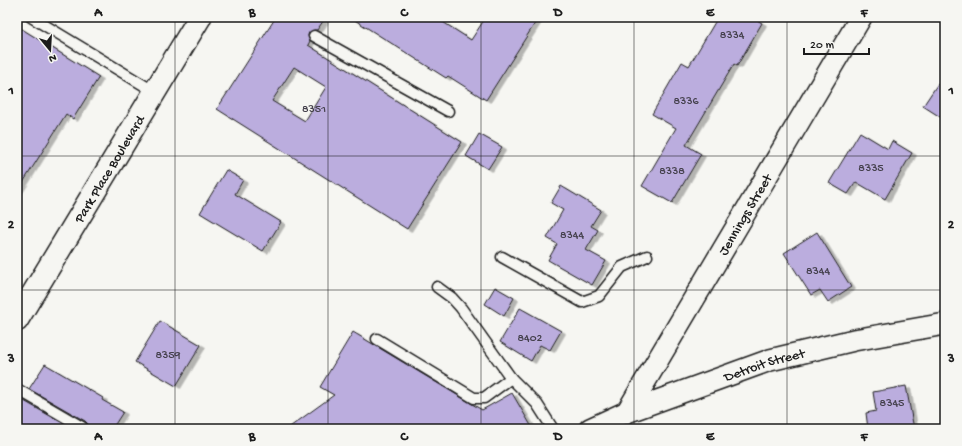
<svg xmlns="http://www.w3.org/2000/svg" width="962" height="446" font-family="'Gochi Hand',sans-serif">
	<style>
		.building { fill: #bbadde; stroke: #1c1c1c; fill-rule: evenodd; filter: url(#shadow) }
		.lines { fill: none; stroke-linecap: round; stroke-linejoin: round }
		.service-casing { stroke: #1c1c1c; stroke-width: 13 }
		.minor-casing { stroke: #1c1c1c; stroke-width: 24 }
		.tertiary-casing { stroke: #1c1c1c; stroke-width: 25 }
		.service { stroke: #f6f6f2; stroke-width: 10 }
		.minor { stroke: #f6f6f2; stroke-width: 21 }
		.tertiary { stroke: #f6f6f2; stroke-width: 22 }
		.grid { fill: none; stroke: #1c1c1c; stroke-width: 1; stroke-opacity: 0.55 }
		.labels { text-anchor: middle; stroke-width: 3; stroke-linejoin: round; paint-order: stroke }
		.number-label { font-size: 12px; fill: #44404c }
		.street-label { font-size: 14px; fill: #1c1c1c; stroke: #f6f6f2 }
		.neatline { fill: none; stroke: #1c1c1c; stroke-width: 1.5 }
		.grid-label { font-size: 13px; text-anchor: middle; font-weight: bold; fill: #1c1c1c }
	</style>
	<defs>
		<filter id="shadow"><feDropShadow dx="4.5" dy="2.5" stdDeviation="0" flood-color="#0004"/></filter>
	</defs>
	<rect width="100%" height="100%" fill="#f6f6f2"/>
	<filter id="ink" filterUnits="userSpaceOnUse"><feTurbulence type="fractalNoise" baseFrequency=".025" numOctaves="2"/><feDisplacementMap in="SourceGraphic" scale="8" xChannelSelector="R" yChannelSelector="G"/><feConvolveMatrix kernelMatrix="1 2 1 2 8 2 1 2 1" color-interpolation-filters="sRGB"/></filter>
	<g filter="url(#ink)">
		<g class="building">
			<path d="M276,17H326L317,30H314L309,33L308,36L310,41L308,45L462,142L407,229L217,109ZM294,67L326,87L305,121L272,101Z"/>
			<path d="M350,17H435L471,40L486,17H539L486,100L448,76L446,78Z"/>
			<path d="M718,17H752L762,23L737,66L734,64L686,145L701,154L672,203L642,186L676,128L652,114L682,62L689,66Z"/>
			<path d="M17,26L99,77L73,119L66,114L17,192Z"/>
			<path d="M945,73V120L923,106Z"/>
			<path d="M860,132L888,149L892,141L912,153L885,199L856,182L848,194L829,183Z"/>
			<path d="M479,134L502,147L488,169L466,156Z"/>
			<path d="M226,170L243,180L235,194L281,222L263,251L200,213Z"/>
			<path d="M561,186L601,210L591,226L598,230L586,250L606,261L592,285L548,260L557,244L547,238L563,210L551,203Z"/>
			<path d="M817,232L851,287L828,302L820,290L811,295L784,253Z"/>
			<path d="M495,287L514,298L504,316L485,304Z"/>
			<path d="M520,308L561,331L550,350L540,345L531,361L500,342Z"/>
			<path d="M160,321L201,345L176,386L135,362Z"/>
			<path d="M353,332L482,410L512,393L533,429H287L334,395L320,387Z"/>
			<path d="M45,364L103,398L102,400L123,412L112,429H88V424L85,421L29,389Z"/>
			<path d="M906,386L914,429H868L866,413L876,411L873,392Z"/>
			<path d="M17,397L73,429H17Z"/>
		</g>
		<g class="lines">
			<defs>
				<g id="service">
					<path d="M31,17L155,92"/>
					<path d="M314,36L448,111"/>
					<path d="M502,257L582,302L599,296L622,267L647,256"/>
					<path d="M437,287L452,298L461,308L511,378L537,404L553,429"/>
					<path d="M377,339L474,398H484L511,378"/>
					<path d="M17,389L82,427"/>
				</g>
				<g id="minor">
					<path id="s1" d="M627,412L861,17"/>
					<path id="s2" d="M590,429L627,412L770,360L854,340L945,324"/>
				</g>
				<g id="tertiary">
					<path id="s3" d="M17,320L200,17"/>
				</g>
			</defs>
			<use href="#service" class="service-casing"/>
			<use href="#minor" class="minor-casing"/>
			<use href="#tertiary" class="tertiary-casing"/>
			<use href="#service" class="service"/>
			<use href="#minor" class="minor"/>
			<use href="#tertiary" class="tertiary"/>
		</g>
	</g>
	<path class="grid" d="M175,17V429M328,17V429M481,17V429M634,17V429M787,17V429M17,156H945M17,290H945"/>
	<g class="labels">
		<g class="number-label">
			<text x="732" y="38">8334</text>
			<text x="686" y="104">8336</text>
			<text x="314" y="112">8351</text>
			<text x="871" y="171">8335</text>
			<text x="672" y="174">8338</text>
			<text x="572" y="238">8344</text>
			<text x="818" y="274">8344</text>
			<text x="530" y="341">8402</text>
			<text x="168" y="358">8359</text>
			<text x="892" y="406">8345</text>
		</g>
		<g class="street-label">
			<text dy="5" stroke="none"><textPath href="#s3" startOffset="177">Park Place Boulevard</textPath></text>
			<text dy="5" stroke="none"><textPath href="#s1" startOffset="230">Jennings Street</textPath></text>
			<text dy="5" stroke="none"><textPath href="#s2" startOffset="186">Detroit Street</textPath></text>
		</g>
	</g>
	<rect width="962" height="446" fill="none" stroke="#f6f6f2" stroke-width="44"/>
	<g transform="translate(50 50) rotate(162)" stroke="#f6f6f2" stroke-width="3" paint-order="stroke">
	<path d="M0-3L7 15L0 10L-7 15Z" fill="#1c1c1c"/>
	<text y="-6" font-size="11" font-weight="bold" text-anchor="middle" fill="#1c1c1c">N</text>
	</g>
	<path d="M804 48v6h65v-6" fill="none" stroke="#1c1c1c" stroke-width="2"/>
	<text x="810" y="48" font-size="12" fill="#1c1c1c" stroke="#f6f6f2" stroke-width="3" paint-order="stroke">20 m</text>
	<rect x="22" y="22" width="918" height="402" class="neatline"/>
	<g class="grid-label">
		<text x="98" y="16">A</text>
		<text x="252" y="16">B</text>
		<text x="404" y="16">C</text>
		<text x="558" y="16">D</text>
		<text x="710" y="16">E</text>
		<text x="864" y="16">F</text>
		<text x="11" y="94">1</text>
		<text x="951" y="94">1</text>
		<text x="11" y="228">2</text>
		<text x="951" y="228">2</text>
		<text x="11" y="362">3</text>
		<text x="951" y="362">3</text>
		<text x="98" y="440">A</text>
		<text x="252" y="440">B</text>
		<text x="404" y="440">C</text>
		<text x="558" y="440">D</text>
		<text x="710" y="440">E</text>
		<text x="864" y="440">F</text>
	</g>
</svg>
